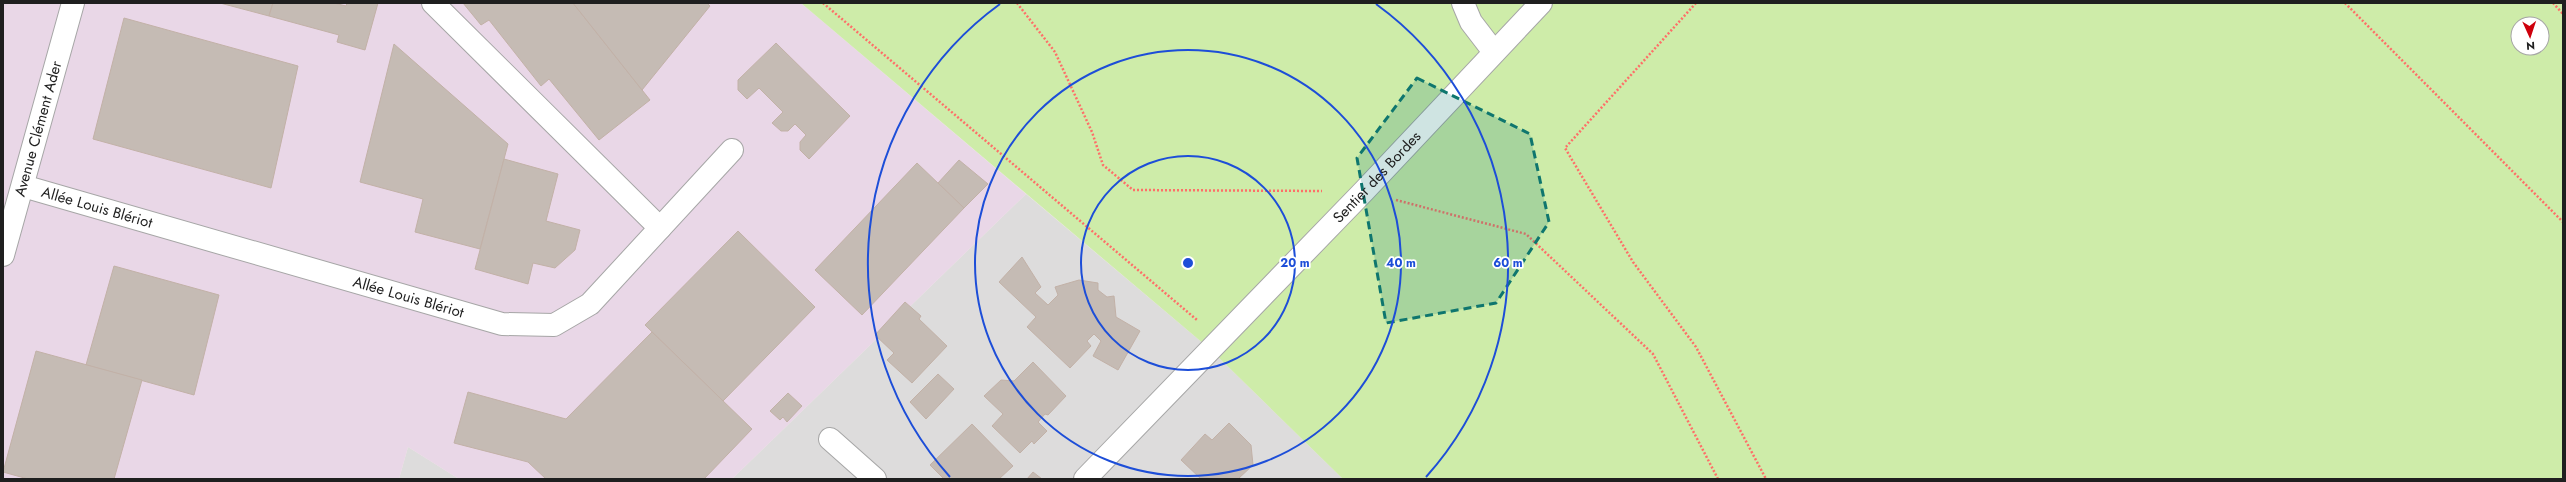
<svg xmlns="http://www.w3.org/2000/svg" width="2566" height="482" font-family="Jost,sans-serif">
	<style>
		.residential { fill: #dddcdc }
		.industrial { fill: #e9d7e7 }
		.grass { fill: #ceeca9; fill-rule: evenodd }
		.building { fill: #c5bbb4; stroke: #c2b1a7 }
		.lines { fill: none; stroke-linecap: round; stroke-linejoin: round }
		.minor-casing { stroke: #a6a6a6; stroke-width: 24 }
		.path { stroke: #fe6f68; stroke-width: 2.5; stroke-dasharray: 2 2; stroke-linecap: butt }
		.minor { stroke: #fff; stroke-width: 22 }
		.marked { fill: #0f766e; fill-opacity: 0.2; stroke: #0f766e; stroke-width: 3; stroke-dasharray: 8 5; stroke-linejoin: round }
		.ring { fill: none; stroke: #1d4ed8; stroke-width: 2 }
		.labels { text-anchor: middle; stroke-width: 3.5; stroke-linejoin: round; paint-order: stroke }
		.street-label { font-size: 15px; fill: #1f1f1f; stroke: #fff }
		.centre { fill: #1d4ed8; stroke: #fff; stroke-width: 2 }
		.ring-label { font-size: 12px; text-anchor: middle; font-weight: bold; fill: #1d4ed8; stroke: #fff; stroke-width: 3.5; stroke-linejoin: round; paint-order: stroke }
	</style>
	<rect width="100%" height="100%" fill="#f0ece5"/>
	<g class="residential">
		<path d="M1026,194L1211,350L1343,479H732Z"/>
		<path d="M408,447L459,479H399Z"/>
	</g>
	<path class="industrial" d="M3,3H801L1026,194L732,479H459L408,447L399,479H3Z"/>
	<path class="grass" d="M801,3H2563V479H1343L1211,350ZM2518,24H2542V48H2518Z"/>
	<g class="building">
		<path d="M220,3H273L269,16Z"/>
		<path d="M273,3H334L346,6L347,3H378L365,50L337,42L339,35L269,16Z"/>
		<path d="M463,3H573L650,100L599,140L549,79L541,86L489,20L481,25Z"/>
		<path d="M573,3H707L710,6L642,90Z"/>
		<path d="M124,18L298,66L271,188L93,139Z"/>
		<path d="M776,43L850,116L809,159L800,150V142L806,135L795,124L788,131H781L772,123L783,112L759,88L747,99L738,90V80Z"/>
		<path d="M394,44L508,144L480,249L415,232L423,199L360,182Z"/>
		<path d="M504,159L558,174L546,221L580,230L575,250L555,268L533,263L528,284L475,269Z"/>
		<path d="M959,160L988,184L964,208L938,183Z"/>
		<path d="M917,163L964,208L862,315L815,270Z"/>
		<path d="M738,231L815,307L723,401L645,325Z"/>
		<path d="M1022,257L1041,287L1035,293L1048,305L1058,295L1055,287L1079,280L1098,283V290L1107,297L1114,296L1116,317L1140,331L1118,370L1093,356L1101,341L1094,334L1087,341L1091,346L1070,368L1027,327L1036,317L999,282Z"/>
		<path d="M114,266L219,295L194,395L86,365Z"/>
		<path d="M905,302L921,316L919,319L947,346L912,383L887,360L894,353L875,335Z"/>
		<path d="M652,332L752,429L704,479H546L528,462L454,443L468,392L566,419Z"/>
		<path d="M36,351L142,380L114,479H28L3,472Z"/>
		<path d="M1033,362L1066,396L1048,415L1045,414L1038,422L1047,431L1034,444L1032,441L1020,453L992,426L1003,414L984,396L1001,380L1014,381Z"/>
		<path d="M938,374L954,389L926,419L910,402Z"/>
		<path d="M788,393L802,406L787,422L783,417L780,420L770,411Z"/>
		<path d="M1229,423L1251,445L1253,465L1238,479H1201L1181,460L1205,434L1212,440Z"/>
		<path d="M972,424L1013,466L999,479H944L930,465Z"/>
		<path d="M1033,472L1042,479H1027Z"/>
	</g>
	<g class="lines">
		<defs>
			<g id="minor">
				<path d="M433,3L660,228"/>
				<path d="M1463,3L1471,22L1494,52"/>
				<path id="s1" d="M23,186L502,324L554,325L590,304L732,150"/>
				<path id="s2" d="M3,255L73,3"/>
				<path d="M830,439L875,479"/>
				<path id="s3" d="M1085,479L1364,191L1541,3"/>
			</g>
		</defs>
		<use href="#minor" class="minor-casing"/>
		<g class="path">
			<path d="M823,3L1197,320"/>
			<path d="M1017,3L1055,52L1092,132L1103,165L1133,190L1322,191"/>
			<path d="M1696,3L1565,148L1633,262L1696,347L1766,479"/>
			<path d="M2345,3L2563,222"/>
			<path d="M2553,3L2563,14"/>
			<path d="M1396,200L1526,234L1653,354L1718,479"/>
		</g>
		<use href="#minor" class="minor"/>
	</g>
	<path class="marked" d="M1417,78L1530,134L1549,222L1496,303L1386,323L1357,158Z"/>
	<g class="ring">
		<circle cx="1188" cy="263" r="107"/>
		<circle cx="1188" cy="263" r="213"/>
		<path d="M950 477A320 320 0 0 1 1000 4M1376 4A320 320 0 0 1 1426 477"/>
	</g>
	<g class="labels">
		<g class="street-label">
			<text dy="5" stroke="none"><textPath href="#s2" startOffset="131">Avenue Clément Ader</textPath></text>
			<text dy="5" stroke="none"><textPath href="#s3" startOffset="420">Sentier des Bordes</textPath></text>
			<text dy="5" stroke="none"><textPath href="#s1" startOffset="77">Allée Louis Blériot</textPath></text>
			<text dy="5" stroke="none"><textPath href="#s1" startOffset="401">Allée Louis Blériot</textPath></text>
		</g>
	</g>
	<circle cx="1188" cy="263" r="6" class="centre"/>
	<g class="ring-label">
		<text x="1295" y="267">20 m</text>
		<text x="1401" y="267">40 m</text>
		<text x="1508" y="267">60 m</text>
	</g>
	<rect width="2566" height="482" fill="none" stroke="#1f1f1f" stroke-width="8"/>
	<g transform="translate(2530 36) rotate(177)"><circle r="19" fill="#ffffff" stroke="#a5a5a5"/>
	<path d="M0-3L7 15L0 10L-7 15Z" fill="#ce000c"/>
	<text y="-6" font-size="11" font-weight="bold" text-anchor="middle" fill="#1f1f1f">N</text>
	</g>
</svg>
